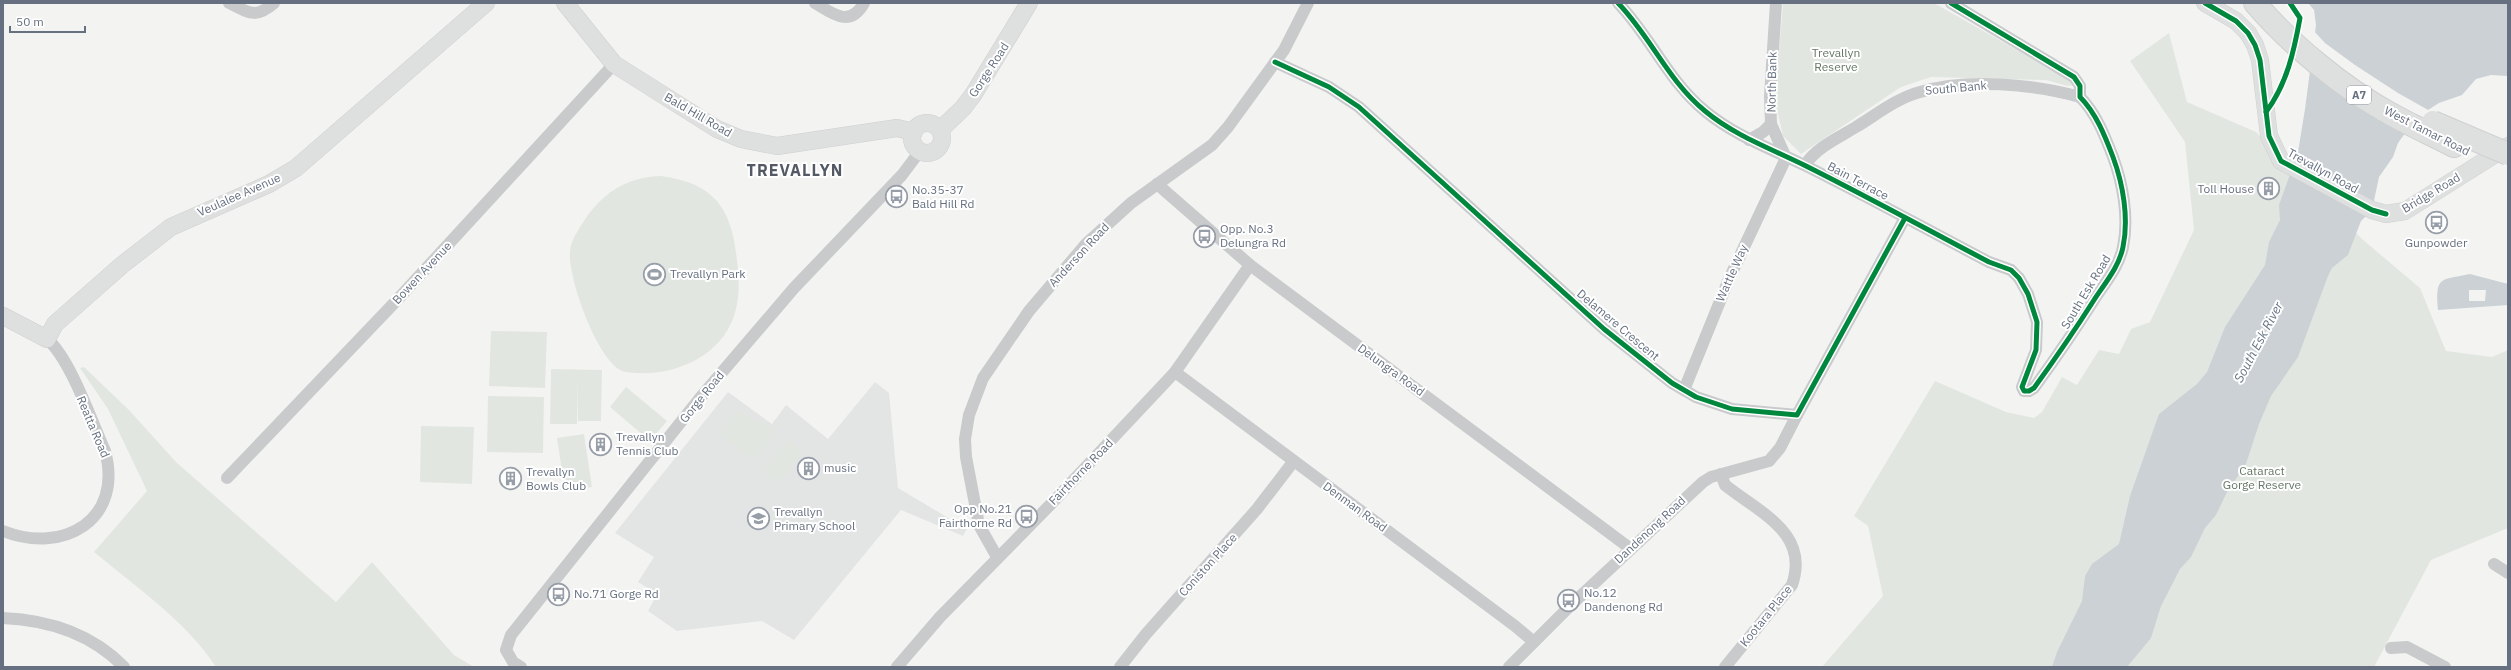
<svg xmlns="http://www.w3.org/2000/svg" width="2511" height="670" font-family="'IBM Plex Sans',sans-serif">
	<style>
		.built { fill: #e3e5e5 }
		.green { fill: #e2e6e1 }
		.water { fill: #ccd1d5; fill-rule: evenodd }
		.pier { fill: #f3f4f2 }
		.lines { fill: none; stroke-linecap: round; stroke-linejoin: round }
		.secondary-casing { stroke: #cfd0d0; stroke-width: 18 }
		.highway-casing { stroke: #cfd0d0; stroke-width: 24 }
		.street { stroke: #c9cacc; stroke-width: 12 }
		.secondary { stroke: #dedfdf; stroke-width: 17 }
		.highway { stroke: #dedfdf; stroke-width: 22 }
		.highway-bridge-casing { stroke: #cfd0d0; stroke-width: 24; stroke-linecap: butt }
		.highway-bridge { stroke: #dedfdf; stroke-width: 22 }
		.cycleway-casing { stroke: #fff; stroke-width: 8 }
		.cycleway { stroke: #00873e; stroke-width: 5 }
		.labels { text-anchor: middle; stroke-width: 4; stroke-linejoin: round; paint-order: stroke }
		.shield { fill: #fff; stroke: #949ba6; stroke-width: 1 }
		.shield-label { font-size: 11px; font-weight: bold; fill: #667080 }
		.park-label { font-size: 12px; fill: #657764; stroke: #fff }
		.street-label { font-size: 12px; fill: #667080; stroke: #fff }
		.poi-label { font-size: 12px; fill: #667080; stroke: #fff; text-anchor: start }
		.water-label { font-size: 13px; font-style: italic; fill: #677684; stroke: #fff }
		.district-label { font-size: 16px; font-weight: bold; letter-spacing: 1px; fill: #535a65; stroke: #fff }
	</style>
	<rect width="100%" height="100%" fill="#f3f4f2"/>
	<path class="built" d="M875,382L889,393L898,488L967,529L963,536L901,510L794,640L762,621L677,631L648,611L657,594L638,582L654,557L615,533L728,392L772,424L786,405L828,439Z"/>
	<g class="green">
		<path d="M1783,3H1934L2068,79L2075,85L2068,86L2046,80L1931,77L1901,87L1801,154L1783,136L1775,101Z"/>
		<path d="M2169,33L2187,102L2256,132L2362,239L2420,288L2446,351L2492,357L2508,350V528L2431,560L2374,667H1822L1883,596L1868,526L1854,516L1935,381L2006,412L2034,418L2042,412L2062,377L2077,385L2099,350L2119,354L2131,329L2150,322L2194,230L2185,142L2130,61Z"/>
		<path d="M661,176C715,183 732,209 737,261C739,277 740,293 736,309C725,357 671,379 626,372C599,368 567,276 570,251C571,241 577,232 582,224C601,194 625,177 661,176Z"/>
		<path d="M491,331L547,332L545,388L489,386Z"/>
		<path d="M84,367L129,410L176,462L336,602L372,562L454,655L474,667H216C186,621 136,587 94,552L147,491L108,409L80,368Z"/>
		<path d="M551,369L602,370L601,421H578V380L577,424H550Z"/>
		<path d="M626,387L667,421L650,441L610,407Z"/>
		<path d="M488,396L544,397L543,453L487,452Z"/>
		<path d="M739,409L756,422L736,447L719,434Z"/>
		<path d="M759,419L775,431L752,461L736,448Z"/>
		<path d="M421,426L474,427L472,484L420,482Z"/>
		<path d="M584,434L592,487L565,491L557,438Z"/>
		<path d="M789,439L804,452L776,484L762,472Z"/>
	</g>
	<g class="water">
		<path d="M2308,3H2508V76L2491,75L2476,79L2462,95L2439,103L2417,117L2398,143L2393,157L2379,177L2372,210L2361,221L2348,255L2332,268L2328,276L2298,357L2271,396L2259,424L2246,464L2227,492L2216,515L2205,528L2191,557L2180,569L2161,606L2151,638L2127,667H2052L2057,652L2082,601L2085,576L2092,564L2119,544L2130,496L2159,414L2197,384L2207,372L2225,327L2265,265L2269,242L2280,220L2279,205L2298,152L2305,109L2316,25L2314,10Z"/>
		<path d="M2470,274L2508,284V305L2438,310C2435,276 2440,280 2470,274ZM2469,290H2486L2485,301H2469Z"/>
	</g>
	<path class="pier" d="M2313,30L2325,43L2355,65L2398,93L2430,111L2419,119L2308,65Z"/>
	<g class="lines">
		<defs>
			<g id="secondary">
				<path d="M565,3L614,64L717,129L741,139L777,146L897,128L914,132"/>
				<path d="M2205,3L2236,21L2248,33L2255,45L2260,60L2269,136L2281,161L2372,210L2386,214L2405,211L2508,146"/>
				<circle cx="927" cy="138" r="15"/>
				<path d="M940,130L963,108L973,95L1029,3"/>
				<path d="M3,316L47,339L55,324L122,265L171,227L269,184L296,168L486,3"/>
			</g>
			<path id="highway" d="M2255,3C2289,43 2343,88 2389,113C2410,125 2433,135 2454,146"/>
		</defs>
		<use href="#secondary" class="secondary-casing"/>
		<use href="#highway" class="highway-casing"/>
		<g class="street">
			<path d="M229,3C249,13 256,19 274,3"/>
			<path d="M815,3C833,14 850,28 864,3"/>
			<path d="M1618,3C1651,37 1668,81 1705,111C1735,136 1772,149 1806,166C1868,197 1928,230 1989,262L2011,270L2019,278L2028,294L2037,322L2036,350L2022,387L2024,391H2029L2034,388C2055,359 2075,330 2094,300C2105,283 2119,267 2123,247C2129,218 2123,184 2113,157C2105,136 2096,113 2080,97V86L2074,77L1951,3"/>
			<path d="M1275,62L1329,87L1359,107L1604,329L1672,383L1696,397L1732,409L1797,415L1905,218"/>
			<path d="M1749,140L1763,132L1771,124"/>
			<path d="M1805,165C1817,147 1838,138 1856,127C1876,115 1897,98 1920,92C1966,78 2034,84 2080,97"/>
			<path d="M1157,184L1250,265L1631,549"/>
			<path d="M1175,372L1515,626L1534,642"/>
			<path d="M1684,390L1729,279L1786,158L1771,124L1770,96L1776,3"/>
			<path d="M1721,474L1725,485C1760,513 1810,533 1792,585L1725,667"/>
			<path d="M227,478L398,299L614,64"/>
			<path d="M3,531C63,555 124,520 105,451C92,422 70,358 47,339"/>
			<path d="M997,557L979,525L966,457L965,439L969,415L983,378L1029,311L1086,244L1131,203L1212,145L1228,127L1284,50L1308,3"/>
			<path d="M2494,564L2508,573"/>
			<path d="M3,618C48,620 92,634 124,667"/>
			<path d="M2391,648L2407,647L2445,667"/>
			<path d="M521,667L513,662L506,650L511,635L700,398L794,288L902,175L920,151"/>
			<path d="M897,667L940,617L1051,504L1175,372L1250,265"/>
			<path d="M1120,667L1146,634L1257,509L1293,462"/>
			<path d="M1509,667L1572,604L1703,482L1711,477L1769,461L1780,448L1797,415"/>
		</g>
		<use href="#secondary" class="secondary"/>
		<use href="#highway" class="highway"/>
		<defs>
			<path id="highway-bridge" d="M2433,122L2508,154"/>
		</defs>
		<use href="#highway-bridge" class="highway-bridge-casing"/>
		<use href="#highway-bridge" class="highway-bridge"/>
		<defs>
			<g id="cycleway">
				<path d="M1618,3C1651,37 1668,81 1705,111C1735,136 1772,149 1806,166C1868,197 1928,230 1989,262L2011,270L2019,278L2028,294L2037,322L2036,350L2022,387L2024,391H2029L2034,388C2055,359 2075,330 2094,300C2105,283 2119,267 2123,247C2129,218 2123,184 2113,157C2105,136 2096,113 2080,97V86L2074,77L1951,3"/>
				<path d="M2205,3L2236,21L2248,33L2255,45L2260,60L2269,136L2281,161L2372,210L2386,214"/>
				<path d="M1275,62L1329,87L1359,107L1604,329L1672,383L1696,397L1732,409L1797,415L1905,218"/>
				<path d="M2266,112C2287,84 2294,51 2300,18L2290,3"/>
			</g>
		</defs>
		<use href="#cycleway" class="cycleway-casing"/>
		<use href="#cycleway" class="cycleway"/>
	</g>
	<defs>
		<symbol id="building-ring" viewBox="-11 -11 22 22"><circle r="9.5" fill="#fff" stroke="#979ea8" stroke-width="1.5"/><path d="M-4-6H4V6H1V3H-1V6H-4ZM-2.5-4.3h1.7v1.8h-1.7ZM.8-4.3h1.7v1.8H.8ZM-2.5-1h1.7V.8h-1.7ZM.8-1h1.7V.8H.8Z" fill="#979ea8"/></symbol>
		<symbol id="bus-ring" viewBox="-11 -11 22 22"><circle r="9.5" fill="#fff" stroke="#979ea8" stroke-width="1.5"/><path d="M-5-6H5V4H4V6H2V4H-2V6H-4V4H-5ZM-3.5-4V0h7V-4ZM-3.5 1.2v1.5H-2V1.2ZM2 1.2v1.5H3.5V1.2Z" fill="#979ea8"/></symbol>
		<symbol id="stadium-ring" viewBox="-11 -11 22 22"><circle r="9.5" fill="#fff" stroke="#979ea8" stroke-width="1.5"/><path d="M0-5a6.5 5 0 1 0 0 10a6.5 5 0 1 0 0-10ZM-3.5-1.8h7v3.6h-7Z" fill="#979ea8"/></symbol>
		<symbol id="school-ring" viewBox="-11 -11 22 22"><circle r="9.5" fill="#fff" stroke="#979ea8" stroke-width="1.5"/><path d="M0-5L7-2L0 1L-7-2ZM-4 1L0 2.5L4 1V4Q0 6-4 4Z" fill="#979ea8"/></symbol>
	</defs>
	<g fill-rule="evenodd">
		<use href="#building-ring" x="2256" y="176" width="25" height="25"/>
		<use href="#bus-ring" x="884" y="184" width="25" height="25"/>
		<use href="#bus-ring" x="2424" y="210" width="25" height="25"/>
		<use href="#bus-ring" x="1192" y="224" width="25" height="25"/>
		<use href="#stadium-ring" x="642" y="262" width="25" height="25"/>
		<use href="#building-ring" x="588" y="432" width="25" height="25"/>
		<use href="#building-ring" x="796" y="456" width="25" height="25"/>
		<use href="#building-ring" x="498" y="466" width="25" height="25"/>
		<use href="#bus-ring" x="1014" y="504" width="25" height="25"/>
		<use href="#school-ring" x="746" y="506" width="25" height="25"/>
		<use href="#bus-ring" x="546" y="582" width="25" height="25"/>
		<use href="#bus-ring" x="1556" y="588" width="25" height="25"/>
	</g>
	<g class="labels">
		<rect class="shield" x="2347" y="86" width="24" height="18" rx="3"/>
		<g class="shield-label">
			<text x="2359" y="99">A7</text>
		</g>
		<g class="park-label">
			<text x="1836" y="57">Trevallyn<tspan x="1836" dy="14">Reserve</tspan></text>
			<text x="2262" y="475">Cataract<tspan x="2262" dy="14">Gorge Reserve</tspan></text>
		</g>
		<g class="street-label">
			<text transform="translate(989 70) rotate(-57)" y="4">Gorge Road</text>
			<text transform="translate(1772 82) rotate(-89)" y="4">North Bank</text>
			<text transform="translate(1956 88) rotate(-5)" y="4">South Bank</text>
			<text transform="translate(698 115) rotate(30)" y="4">Bald Hill Road</text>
			<text transform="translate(2427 131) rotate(27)" y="4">West Tamar Road</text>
			<text transform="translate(2323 171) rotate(29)" y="4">Trevallyn Road</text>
			<text transform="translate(1858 181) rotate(28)" y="4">Bain Terrace</text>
			<text transform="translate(2431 193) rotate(-31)" y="4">Bridge Road</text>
			<text transform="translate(239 195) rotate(-24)" y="4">Veulalee Avenue</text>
			<text transform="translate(1079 255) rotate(-47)" y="4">Anderson Road</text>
			<text transform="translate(422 273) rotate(-47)" y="4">Bowen Avenue</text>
			<text transform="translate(1732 273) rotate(-66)" y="4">Wattle Way</text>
			<text transform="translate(2086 292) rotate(-59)" y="4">South Esk Road</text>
			<text transform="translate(1618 325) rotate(40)" y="4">Delamere Crescent</text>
			<text transform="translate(1391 370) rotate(36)" y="4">Delungra Road</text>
			<text transform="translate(702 397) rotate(-51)" y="4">Gorge Road</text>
			<text transform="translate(93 427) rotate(67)" y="4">Reatta Road</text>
			<text transform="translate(1081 472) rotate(-46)" y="4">Fairthorne Road</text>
			<text transform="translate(1355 507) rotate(36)" y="4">Denman Road</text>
			<text transform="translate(1650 530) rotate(-43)" y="4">Dandenong Road</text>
			<text transform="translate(1208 565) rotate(-48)" y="4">Coniston Place</text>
			<text transform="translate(1766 616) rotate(-51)" y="4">Kootara Place</text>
		</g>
		<g class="poi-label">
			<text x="2254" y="193" text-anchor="end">Toll House</text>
			<text x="912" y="194">No.35-37<tspan x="912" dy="14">Bald Hill Rd</tspan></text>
			<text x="1220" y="233">Opp. No.3<tspan x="1220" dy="14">Delungra Rd</tspan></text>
			<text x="2436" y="247" text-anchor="middle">Gunpowder</text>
			<text x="670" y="278">Trevallyn Park</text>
			<text x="616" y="441">Trevallyn<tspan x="616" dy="14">Tennis Club</tspan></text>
			<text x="824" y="472">music</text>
			<text x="526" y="476">Trevallyn<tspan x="526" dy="14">Bowls Club</tspan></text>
			<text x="1012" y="513" text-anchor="end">Opp No.21<tspan x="1012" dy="14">Fairthorne Rd</tspan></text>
			<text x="774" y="516">Trevallyn<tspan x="774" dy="14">Primary School</tspan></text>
			<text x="1584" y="597">No.12<tspan x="1584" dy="14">Dandenong Rd</tspan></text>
			<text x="574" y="598">No.71 Gorge Rd</text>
		</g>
		<g class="water-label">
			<text transform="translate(2258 342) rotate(-62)" y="5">South Esk River</text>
		</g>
		<g class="district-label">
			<text x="795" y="176">TREVALLYN</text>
		</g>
	</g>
	<rect width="2511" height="670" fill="none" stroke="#667080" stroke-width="8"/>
	<path d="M10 26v6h75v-6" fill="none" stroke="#667080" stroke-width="2"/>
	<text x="16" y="26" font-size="12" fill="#667080" stroke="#ffffff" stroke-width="3" paint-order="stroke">50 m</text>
</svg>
